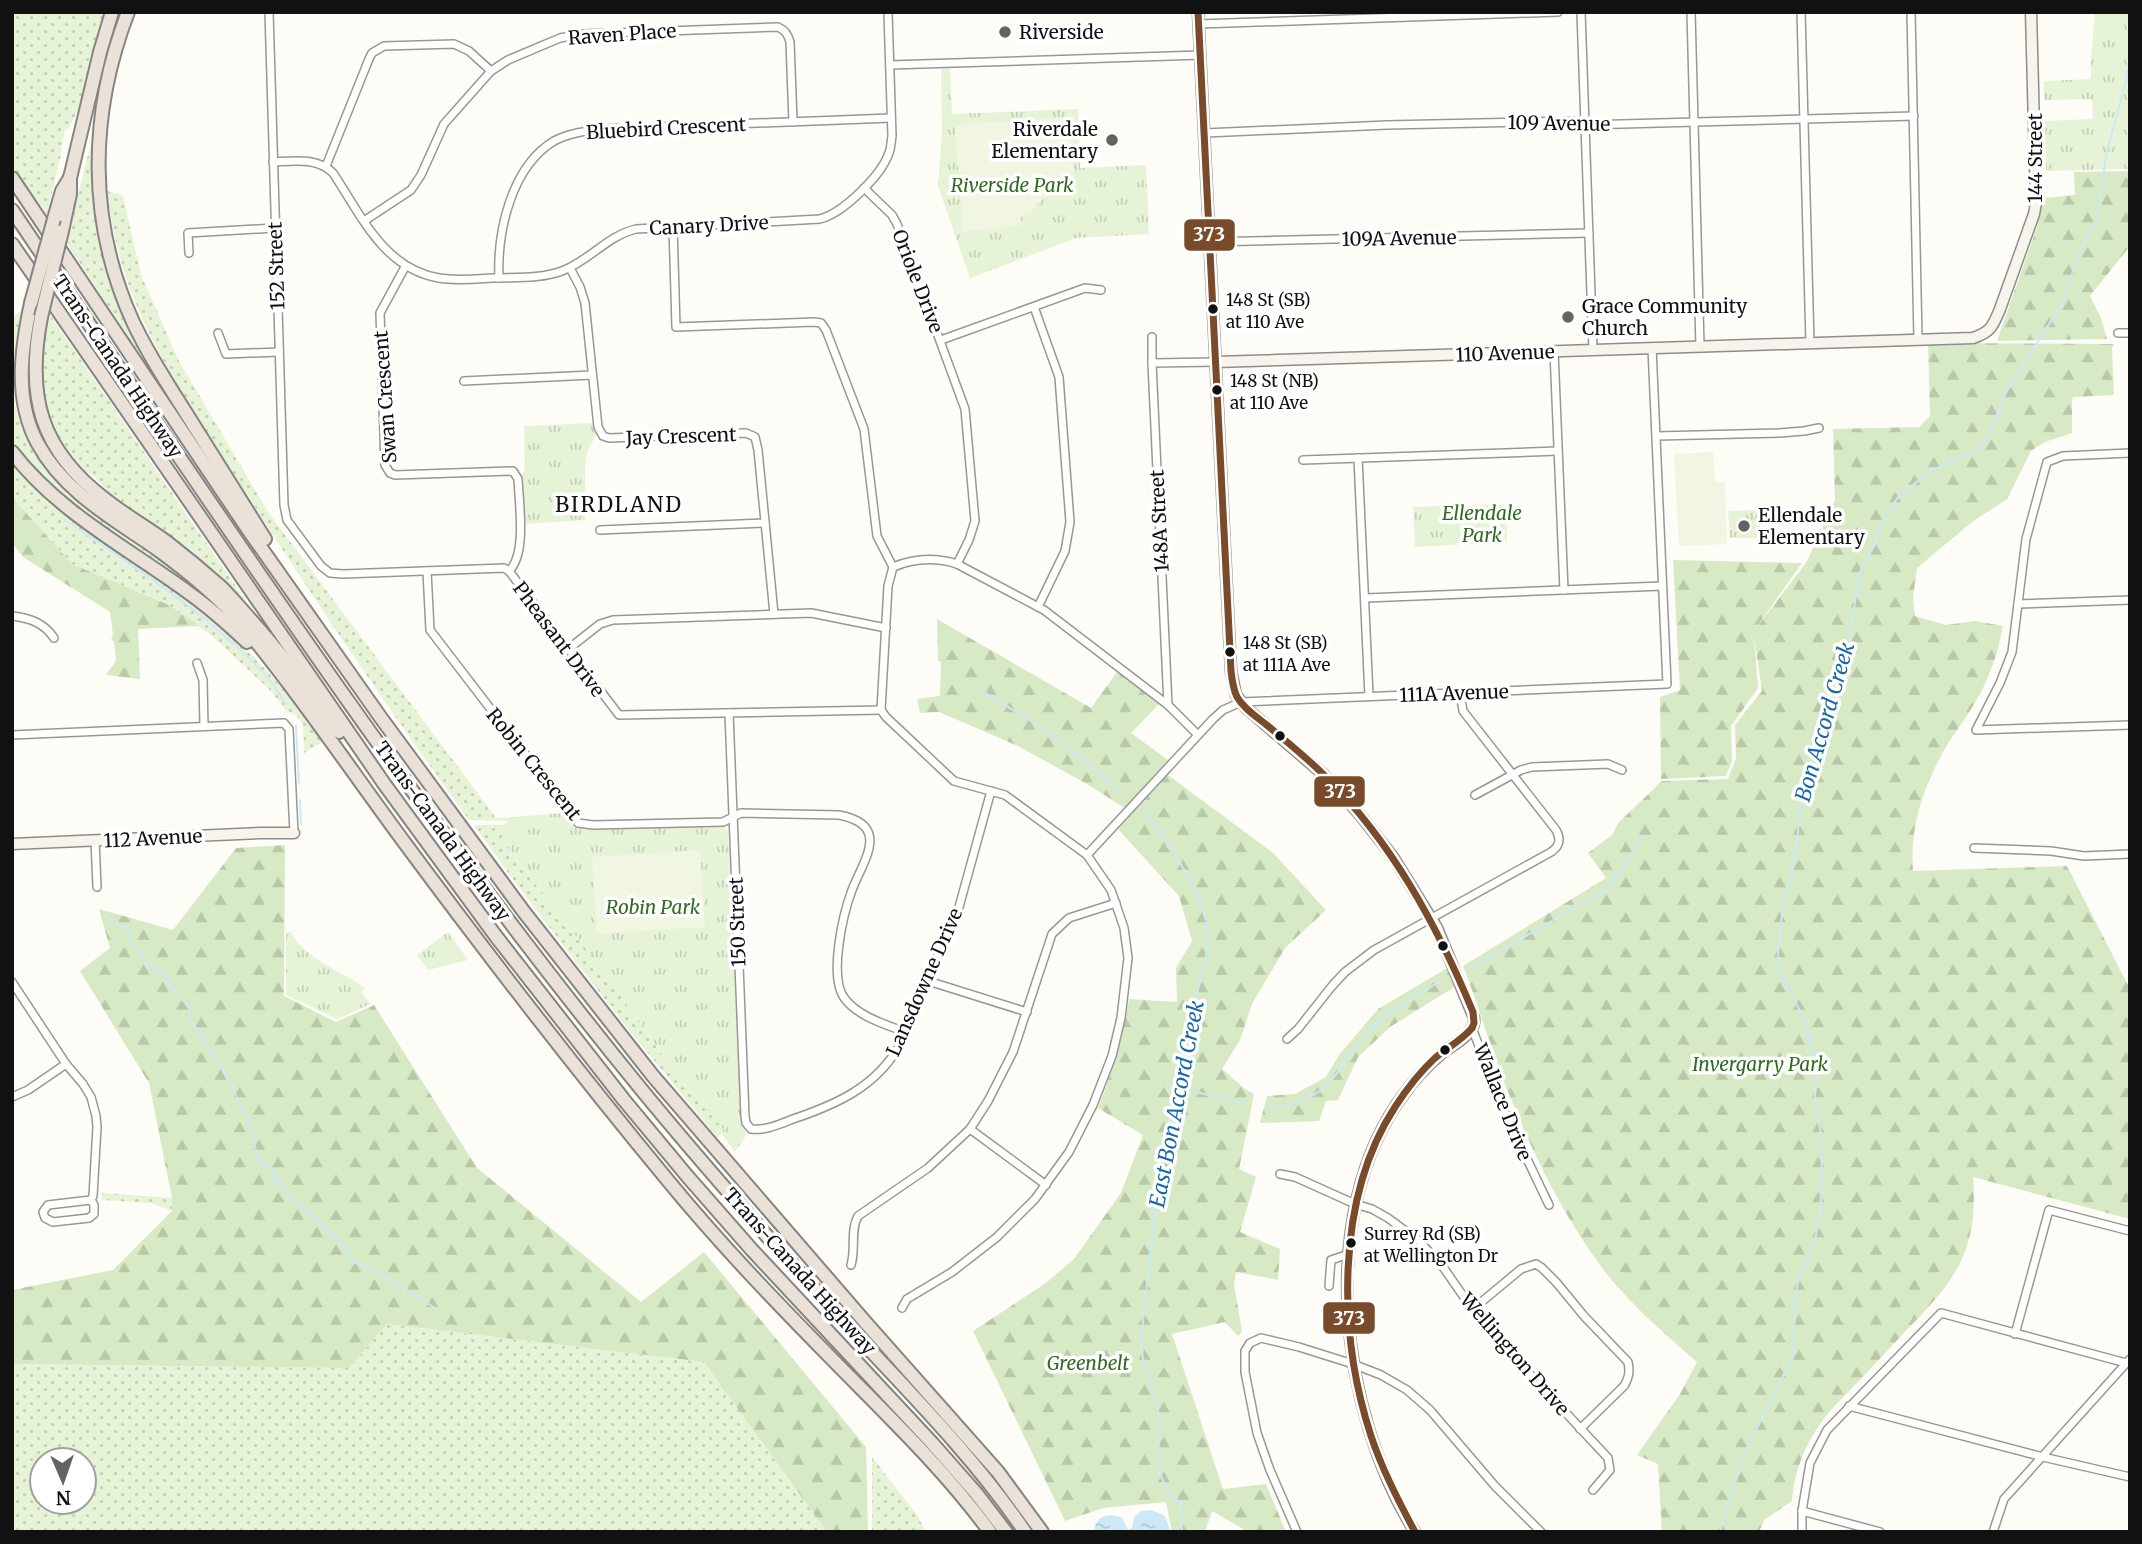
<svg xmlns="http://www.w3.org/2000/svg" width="2142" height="1544" font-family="Merriweather,serif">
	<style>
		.grass { fill: url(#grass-dots); fill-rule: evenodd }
		.forest { fill: url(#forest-firs) }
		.park { fill: url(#park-tufts) }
		.pitch { fill: #f0f6e1 }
		.water { fill: url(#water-ripples) }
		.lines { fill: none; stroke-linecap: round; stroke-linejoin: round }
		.stream { stroke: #cde8f7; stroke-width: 2 }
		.street-casing { stroke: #979795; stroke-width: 10 }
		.secondary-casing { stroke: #8e8d8b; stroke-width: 13 }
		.highway-casing { stroke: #858482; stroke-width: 16 }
		.street { stroke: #fffffe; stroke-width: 7 }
		.secondary { stroke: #f6f4eb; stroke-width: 10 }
		.highway { stroke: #eae1d8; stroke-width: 12 }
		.highway-bridge-casing { stroke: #858482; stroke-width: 16; stroke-linecap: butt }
		.highway-bridge { stroke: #eae1d8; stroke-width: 12 }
		.bus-1-casing { stroke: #fff; stroke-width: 12 }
		.bus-1 { stroke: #7a4b2a; stroke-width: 7 }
		.poi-dot { fill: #646362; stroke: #fff; stroke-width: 2.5 }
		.bus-dot { fill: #111; stroke: #fff; stroke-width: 2.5 }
		.labels { text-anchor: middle; stroke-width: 7; stroke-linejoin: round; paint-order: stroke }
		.bus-label { font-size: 17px; fill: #111; stroke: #fff; text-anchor: start }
		.poi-label { font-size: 19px; fill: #111; stroke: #fff; text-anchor: start }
		.street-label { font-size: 19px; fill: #111; stroke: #fff }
		.park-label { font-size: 19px; font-style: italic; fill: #2f6b1f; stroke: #fff }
		.neighbourhood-label { font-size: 21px; letter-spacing: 2px; fill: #111; stroke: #fff }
		.water-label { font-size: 21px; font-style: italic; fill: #1768a6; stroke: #fff }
		.line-badge { stroke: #fff; stroke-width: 2.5 }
		.badge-label { font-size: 19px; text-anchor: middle; font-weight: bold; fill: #fff }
	</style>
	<defs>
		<pattern id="grass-dots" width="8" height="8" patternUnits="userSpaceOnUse" patternTransform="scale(1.75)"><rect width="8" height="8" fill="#e7f3d7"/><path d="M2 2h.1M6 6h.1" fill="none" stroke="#c5cfb8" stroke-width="1.8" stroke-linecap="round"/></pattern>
		<pattern id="forest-firs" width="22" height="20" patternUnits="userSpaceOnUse" patternTransform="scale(1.75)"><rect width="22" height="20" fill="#d8eac5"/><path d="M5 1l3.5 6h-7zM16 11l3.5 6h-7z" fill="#b8c8a8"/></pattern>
		<pattern id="park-tufts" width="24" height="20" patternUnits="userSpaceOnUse" patternTransform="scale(1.75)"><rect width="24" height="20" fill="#e7f3d7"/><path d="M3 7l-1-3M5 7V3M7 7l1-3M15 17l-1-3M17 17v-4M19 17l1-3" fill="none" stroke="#c5cfb8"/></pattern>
		<pattern id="water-ripples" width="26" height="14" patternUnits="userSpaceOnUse" patternTransform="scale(1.75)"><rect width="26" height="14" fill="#cde8f7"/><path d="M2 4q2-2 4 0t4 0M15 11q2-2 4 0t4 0" fill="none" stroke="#afc6d3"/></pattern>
	</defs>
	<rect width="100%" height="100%" fill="#fdfcf7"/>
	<g class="grass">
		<path d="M12,12H106L80,107L68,129H65L60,159L47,214L12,167Z"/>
		<path d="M92,139L94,140C90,153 92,170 93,183C97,256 124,321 159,384L66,242Z"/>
		<path d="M108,191L123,196L141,275L179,361L268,512L496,818L513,817L511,821L469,820C392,714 318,606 248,496C187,400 117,308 108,191Z"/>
		<path d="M23,310C20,326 15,342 14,358C4,457 71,500 144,548C167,564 190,582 211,601L209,603L85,515L34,469L12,441V317Z"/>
		<path d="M48,312L255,614L254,615L125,507L92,475L80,469L61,445L45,410L39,369Z"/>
		<path d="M12,463C65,525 138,559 201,609C249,646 288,693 324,741L304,753L303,725L297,716L286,711L271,691L212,636L169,605L72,564L12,497Z"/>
		<path d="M474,825H504L502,841L607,976L674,1072L726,1131L717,1137L620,1019L517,885Z"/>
		<path d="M102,1193L172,1198V1211L151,1203L102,1200Z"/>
		<path d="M387,1324L704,1362L827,1532H12V1364L349,1368ZM42,1460H84V1502H42Z"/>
		<path d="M872,1457L917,1515L926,1532H872Z"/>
	</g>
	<g class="forest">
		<path d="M2130,171V246L2090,296L2101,318L2107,339L1997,341L2037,227L2043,198L2075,195L2074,172Z"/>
		<path d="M1928,343L2114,344L2112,349L2114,395L2073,397L2072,400V433L2045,442L2031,451L2007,499L1972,522L1917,568L1913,597L1915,616L1946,625L1975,621L2003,626C1999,647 1993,668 1983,688C1973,709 1958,727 1946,747C1924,784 1909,828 1913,871L2067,866L2130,989V1219L1973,1177C1979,1256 1952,1283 1901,1336C1878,1361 1854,1386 1831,1410C1808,1437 1795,1466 1792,1501L1764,1520L1759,1532H1662L1658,1464L1637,1455L1680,1394L1697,1362C1665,1334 1633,1307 1606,1273C1560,1213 1527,1142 1500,1071C1487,1037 1477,1001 1463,966L1606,878L1588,853L1613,834L1618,823L1662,781L1728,779L1736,758L1735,725L1762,691L1754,636L1758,688L1731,726L1732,761L1726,776L1661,779L1660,697L1680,690L1673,560L1802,563L1753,632L1806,563L1835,500L1833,429L1919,427L1930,416Z"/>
		<path d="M12,497L72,564L169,605L200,626L138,629L140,679L106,675L116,661L114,641L111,640L113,635L110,612L23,557L12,543Z"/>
		<path d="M937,619L1091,708L1118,671L1159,704L1131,733L1168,760L1125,808L1087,784L1018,746L939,712L920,713L917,699L940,696L941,661H938Z"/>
		<path d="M1168,775L1273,853L1326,910L1285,948L1252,1004L1240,1040L1222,1069L1245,1089L1254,1094L1239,1169L1256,1177L1240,1232L1280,1249L1278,1280L1236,1272L1234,1284L1242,1331L1238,1336L1225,1322L1172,1334L1223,1489L1266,1484L1286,1532H1245L1243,1529L1212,1511L1205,1532H1172L1166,1502L1103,1508L1065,1521L973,1331L1046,1283L1074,1259L1121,1193L1143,1135L1098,1108C1112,1072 1123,1038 1129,999L1177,1002L1176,968L1192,941L1179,896L1118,829Z"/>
		<path d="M285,845L284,996L336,1022L374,1005L477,1168L641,1302L704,1252L866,1447L868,1532H827L704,1362L387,1324L349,1368L12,1364V1290L113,1270L172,1211V1198L149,1083L80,971L110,948L99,909L173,930L236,848Z"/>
		<path d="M1449,967L1456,986L1390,1027L1358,1057L1338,1100L1326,1101L1319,1121L1260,1123L1267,1096L1295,1094L1326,1077L1339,1055L1378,1009Z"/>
	</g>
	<g class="park">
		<path d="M2095,12H2130V169L2046,171L2045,121L2093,119L2092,99L2044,100V81L2091,79V59Z"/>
		<path d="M950,68L952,114L1078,109L1080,168L1146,165L1149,234L1076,238L970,278L938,186L942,132L941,69Z"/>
		<path d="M594,423L596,435L587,452L585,469V520L524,524L521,475L525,470L524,426Z"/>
		<path d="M1506,504L1507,542L1415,547L1413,507Z"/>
		<path d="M1759,510L1761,538H1730L1728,511Z"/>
		<path d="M564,813L574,826L583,829L719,826L725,828L728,832L741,1121L743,1129L747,1134L735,1152L722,1134L725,1131L674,1072L607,976L502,841L504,825L513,817Z"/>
		<path d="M286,932H291C306,960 340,970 365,988L361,992L371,1004L337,1019L286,995Z"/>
		<path d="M448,932L468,960L428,970L417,955Z"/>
	</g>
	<g class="pitch">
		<path d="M1071,117L1074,183C1056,189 1038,197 1031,215L1021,216V225L963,232L955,128L958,125Z"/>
		<path d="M1713,452L1715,482H1725L1727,544L1679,546L1674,454Z"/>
		<path d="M700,850L705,927L597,934L592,857Z"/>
	</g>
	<path class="water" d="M1152,1510L1165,1516L1171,1532H1094C1095,1516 1109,1512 1122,1518L1128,1530L1132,1528L1134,1517L1141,1511Z"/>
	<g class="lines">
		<g class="stream">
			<path d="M65,520C125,561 187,600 239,649C257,665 274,682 285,703"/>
			<path d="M982,691L1047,731L1120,791"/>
			<path d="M296,726L299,783"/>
			<path d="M300,800L301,824"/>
			<path d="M1143,810L1171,847L1194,887L1207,923L1206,958L1183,1050L1159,1173L1141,1340L1143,1359L1158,1407L1159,1472L1168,1492L1180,1503L1182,1532"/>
			<path d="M109,918L128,930L129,941L143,955L147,966C156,969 165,974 170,982C172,985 172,989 174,992C184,1005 191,999 190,1019L232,1084L241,1110L247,1114L259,1163L271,1165L274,1180L282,1184L287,1195L310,1213L348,1251L353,1262L374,1270L435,1308"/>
			<path d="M1470,968L1603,892L1622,870L1642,837"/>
			<path d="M1177,1088L1246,1103"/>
			<path d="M1271,1107C1339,1102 1336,1059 1379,1021C1397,1004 1422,993 1442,980"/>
			<path d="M1720,1532L1732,1491L1749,1444L1794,1354L1795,1299L1798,1282L1816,1235L1820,1216L1822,1176L1821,1133L1817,1115L1815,1095L1817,1076L1814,1056L1804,1019L1779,970L1778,955L1782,914L1794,863L1803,791L1812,757L1846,664L1851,645V626L1860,572L1875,544L1879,529L1896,500L1906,490L1931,471L1978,450L1988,437L2006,392L2063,302L2078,255L2098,216L2106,155L2127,77L2130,57"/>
		</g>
		<defs>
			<g id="street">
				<path d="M269,12L284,505L287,520L321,566L330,573L343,574L504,568L509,571L619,715L881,710"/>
				<path d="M1581,12L1593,350"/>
				<path d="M1691,12L1700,346"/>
				<path d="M1801,12L1810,343"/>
				<path d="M1911,12L1918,339"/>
				<path d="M1199,24L1558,12"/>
				<path d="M890,65L1201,55"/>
				<path d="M1205,133L1387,125L1574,121L1585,125L1914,116"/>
				<path d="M273,162C293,161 317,157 333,173C361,215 384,269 439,278C457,281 475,279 493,278C516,277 540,279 562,271C589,261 607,236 636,229L820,219C843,213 881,176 889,153C891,148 891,142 892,136L888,12"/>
				<path d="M326,166L369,59L372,53L384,46L454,44L469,51L491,71"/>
				<path d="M864,188L892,215L897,224L965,409L975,521L969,540L957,564"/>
				<path d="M364,221L411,190L421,175L444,124L491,71L508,60L560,38L583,34L778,27C785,30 788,34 790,42L793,122"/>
				<path d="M673,226L676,327L814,322L821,323L826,330L864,429L877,536L893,567"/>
				<path d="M1210,242L1589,233"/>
				<path d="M189,253L188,233L275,228"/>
				<path d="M405,267L380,313L385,465L390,473L395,475L513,471L518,479C519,503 527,554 509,571"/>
				<path d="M570,268L580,287L585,303L598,427L603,436L609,438L746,433L755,437L758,450L774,614"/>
				<path d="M499,278C497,232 511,167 554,141C569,133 586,131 602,129L891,118"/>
				<path d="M1034,307L1059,377L1070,522L1065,551L1038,607"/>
				<path d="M218,333L226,354L279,352"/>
				<path d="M2118,333H2130"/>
				<path d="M1152,337V363L1168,705"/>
				<path d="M941,340L1085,288L1101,290"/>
				<path d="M1554,351L1564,590"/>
				<path d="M1152,363L1216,362"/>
				<path d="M464,381L592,375"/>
				<path d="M1657,436L1779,433L1804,431L1819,428"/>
				<path d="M2130,453L2063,456L2047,462L2026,539L2012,652L2000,683L1976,730L2130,725"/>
				<path d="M1358,458L1369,696"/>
				<path d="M1303,460L1558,451"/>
				<path d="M600,530L765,523"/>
				<path d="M893,567C915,558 935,557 957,564L1044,610L1168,705L1198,735"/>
				<path d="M427,571L430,630L578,823L593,825L723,822L741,813L839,815C892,825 863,861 852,890C843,914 828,978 845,999C859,1017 885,1024 905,1032"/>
				<path d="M1366,598L1662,586"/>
				<path d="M2018,604L2130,600"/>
				<path d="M12,616C30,618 44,623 54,638"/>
				<path d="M567,650L600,624L613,620L811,613L886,628"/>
				<path d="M197,663L203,680L204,726"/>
				<path d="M881,710L886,717L954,781L1005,795L1087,855L1111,890L1124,928L1128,958L1121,1018L1112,1056L1093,1105L1069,1152L1035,1199L997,1237L952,1272L907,1299L902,1308"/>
				<path d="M881,710L888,586L893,567"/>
				<path d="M729,713L745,1116L746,1123L751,1129C765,1131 780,1124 793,1119C835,1105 876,1087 899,1046L959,907L991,791"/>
				<path d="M12,735L284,723L289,729L294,833"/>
				<path d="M1475,795L1521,770L1532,767L1608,764L1622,770"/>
				<path d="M95,840L97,887"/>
				<path d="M1974,848L2051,851L2084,856L2130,854"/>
				<path d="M1087,855L1213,719L1223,710L1241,702L1667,684L1652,348"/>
				<path d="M928,981L1027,1012"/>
				<path d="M12,982L66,1064L83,1084L91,1097L96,1116L97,1127L93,1196L91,1200L94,1205V1214L89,1218L53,1222L45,1218L43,1212L48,1205L91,1200"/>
				<path d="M1472,1028L1505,1113L1549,1205"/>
				<path d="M1287,1039L1298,1029L1332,986L1345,972L1374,950L1551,852C1560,846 1561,839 1556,830L1463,711L1460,693"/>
				<path d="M12,1097L28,1090L66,1064"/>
				<path d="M970,1129L1046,1185"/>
				<path d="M1280,1174L1295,1177L1355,1204L1372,1209L1388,1218L1419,1241L1443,1267L1475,1313L1510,1353L1608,1458L1610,1470L1593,1490"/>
				<path d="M851,1265C856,1249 850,1230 858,1216L928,1168L970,1129L988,1101L1013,1052L1052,934L1069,918L1116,903"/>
				<path d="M1329,1286L1331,1260L1349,1254"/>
				<path d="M1473,1309L1521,1269L1536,1264L1542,1268L1556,1282L1584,1316L1628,1362C1630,1372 1629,1377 1624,1386L1580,1429"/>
				<path d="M2015,1334L2049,1210L2130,1231"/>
				<path d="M1849,1406L2043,1457L2130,1477"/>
				<path d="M1802,1511L1880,1532"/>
				<path d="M1297,1532L1270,1470L1257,1433L1245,1372V1351L1250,1343L1261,1338L1299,1347L1353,1364L1381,1375L1407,1390L1430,1410L1495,1486L1541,1532"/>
				<path d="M1802,1532V1511L1810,1463L1827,1430L1941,1313L2126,1363"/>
				<path d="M1993,1532L2004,1499L2130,1359"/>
			</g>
			<g id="secondary">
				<path d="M1198,12L1231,671L1236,695L1246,708L1324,775L1360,815L1393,857L1437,928L1474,1018C1474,1022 1475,1024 1472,1028C1466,1039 1449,1047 1440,1055C1426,1067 1414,1080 1404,1094C1315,1212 1340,1413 1415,1532"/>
				<path d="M1216,362L1973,338C1991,332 1993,326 2000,309L2034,214L2036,203L2031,12"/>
				<path d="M12,844L260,833H294"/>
			</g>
			<g id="highway">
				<path d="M128,12C89,114 87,221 133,322C148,354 167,383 186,413C212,455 239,497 265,539"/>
				<path d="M12,178L247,528L381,718L524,912L653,1076L866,1323L998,1472L1042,1532"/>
				<path d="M12,210C214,508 413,810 641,1089C710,1173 783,1255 856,1335C915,1398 976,1460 1025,1532"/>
				<path d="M54,219L62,191L70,178"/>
				<path d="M62,231L70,194V178L100,52L112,12"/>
				<path d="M12,244L385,785L495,935L624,1100L688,1177L752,1250L932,1443L976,1493L1006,1532"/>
				<path d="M31,303C21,350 14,400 38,444C64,492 114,519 157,549C187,571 217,595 241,623C299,693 350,769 404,842C490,958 578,1072 670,1183C721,1245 777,1303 833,1360C887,1415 944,1469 990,1532"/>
				<path d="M41,317C26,397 40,450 106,500C126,516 148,528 168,543C186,557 204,572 221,587C231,597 240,608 250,619C282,654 310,693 339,732"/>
				<path d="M12,452C59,513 128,548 189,593C210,608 229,625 247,642"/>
			</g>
		</defs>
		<use href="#street" class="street-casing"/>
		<use href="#secondary" class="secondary-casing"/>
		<use href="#highway" class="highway-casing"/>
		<use href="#street" class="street"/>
		<use href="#secondary" class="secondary"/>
		<use href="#highway" class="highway"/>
		<defs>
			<g id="highway-bridge">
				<path d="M31,303L54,219"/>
				<path d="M41,317L62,231"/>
			</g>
		</defs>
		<use href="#highway-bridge" class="highway-bridge-casing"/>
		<use href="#highway-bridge" class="highway-bridge"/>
		<defs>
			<g id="bus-1">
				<path d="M1198,12L1231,671C1232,680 1233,689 1237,697C1244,709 1257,717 1268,726C1287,742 1306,757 1324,775C1392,842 1437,925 1473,1012L1474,1023L1472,1028"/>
				<path d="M1415,1532C1398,1500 1382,1469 1371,1436C1338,1335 1335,1199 1395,1107C1406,1090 1420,1072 1435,1058C1447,1048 1462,1040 1472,1028"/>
			</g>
		</defs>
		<use href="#bus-1" class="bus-1-casing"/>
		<use href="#bus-1" class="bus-1"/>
	</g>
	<g class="poi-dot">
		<circle cx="1005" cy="32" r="7"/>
		<circle cx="1112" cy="140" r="7"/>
		<circle cx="1568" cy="317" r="7"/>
		<circle cx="1744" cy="526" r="7"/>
	</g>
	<g class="bus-dot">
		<circle cx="1213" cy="309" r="6"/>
		<circle cx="1217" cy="390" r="6"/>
		<circle cx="1230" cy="652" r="6"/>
		<circle cx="1280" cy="736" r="6"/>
		<circle cx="1443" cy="946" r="6"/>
		<circle cx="1445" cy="1050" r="6"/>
		<circle cx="1351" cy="1243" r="6"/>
	</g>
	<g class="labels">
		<g class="bus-label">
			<text x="1226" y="306">148 St (SB)<tspan x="1226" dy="22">at 110 Ave</tspan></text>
			<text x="1230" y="387">148 St (NB)<tspan x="1230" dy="22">at 110 Ave</tspan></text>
			<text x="1243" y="649">148 St (SB)<tspan x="1243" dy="22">at 111A Ave</tspan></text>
			<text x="1364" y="1240">Surrey Rd (SB)<tspan x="1364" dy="22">at Wellington Dr</tspan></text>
		</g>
		<g class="poi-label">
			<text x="1019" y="39">Riverside</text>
			<text x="1098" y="136" text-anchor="end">Riverdale<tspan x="1098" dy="22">Elementary</tspan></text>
			<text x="1582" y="313">Grace Community<tspan x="1582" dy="22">Church</tspan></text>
			<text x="1758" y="522">Ellendale<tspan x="1758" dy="22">Elementary</tspan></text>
		</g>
		<g class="street-label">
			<text transform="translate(622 34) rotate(-4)" y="7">Raven Place</text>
			<text transform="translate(1559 123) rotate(1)" y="7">109 Avenue</text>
			<text transform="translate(666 128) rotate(-3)" y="7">Bluebird Crescent</text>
			<text transform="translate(2035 158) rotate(-90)" y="7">144 Street</text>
			<text transform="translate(709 225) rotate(-3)" y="7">Canary Drive</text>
			<text transform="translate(1399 238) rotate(-1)" y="7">109A Avenue</text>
			<text transform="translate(276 266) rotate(-92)" y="7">152 Street</text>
			<text transform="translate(918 281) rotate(69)" y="7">Oriole Drive</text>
			<text transform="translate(1505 353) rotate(-2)" y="7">110 Avenue</text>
			<text transform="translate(118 366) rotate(56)" y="7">Trans-Canada Highway</text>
			<text transform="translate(385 397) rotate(-94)" y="7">Swan Crescent</text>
			<text transform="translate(681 436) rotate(-2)" y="7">Jay Crescent</text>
			<text transform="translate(1159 521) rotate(-93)" y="7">148A Street</text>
			<text transform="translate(559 639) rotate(53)" y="7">Pheasant Drive</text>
			<text transform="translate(1454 693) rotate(-2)" y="7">111A Avenue</text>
			<text transform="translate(534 764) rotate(51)" y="7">Robin Crescent</text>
			<text transform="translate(443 831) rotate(54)" y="7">Trans-Canada Highway</text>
			<text transform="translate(153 838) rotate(-3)" y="7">112 Avenue</text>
			<text transform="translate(737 922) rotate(-92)" y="7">150 Street</text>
			<text transform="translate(924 982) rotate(-66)" y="7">Lansdowne Drive</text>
			<text transform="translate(1503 1102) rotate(68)" y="7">Wallace Drive</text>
			<text transform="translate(800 1271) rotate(48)" y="7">Trans-Canada Highway</text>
			<text transform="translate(1515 1354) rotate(49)" y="7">Wellington Drive</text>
		</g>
		<g class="park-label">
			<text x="1012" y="192">Riverside Park</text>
			<text x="1482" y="520">Ellendale<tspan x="1482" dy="22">Park</tspan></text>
			<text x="653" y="914">Robin Park</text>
			<text x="1760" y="1071">Invergarry Park</text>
			<text x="1088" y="1370">Greenbelt</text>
		</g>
		<g class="neighbourhood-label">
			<text x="619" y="512">BIRDLAND</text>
		</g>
		<g class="water-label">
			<text transform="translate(1825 722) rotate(-74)" y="7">Bon Accord Creek</text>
			<text transform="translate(1177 1104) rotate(-79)" y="7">East Bon Accord Creek</text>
		</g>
	</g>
	<g class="line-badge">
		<rect x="1183" y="218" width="53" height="34" rx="7" fill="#7a4b2a"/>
		<rect x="1313" y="775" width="53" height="33" rx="7" fill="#7a4b2a"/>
		<rect x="1322" y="1301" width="54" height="34" rx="7" fill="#7a4b2a"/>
	</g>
	<g class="badge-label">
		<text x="1209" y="241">373</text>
		<text x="1340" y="798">373</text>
		<text x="1349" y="1325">373</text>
	</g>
	<rect width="2142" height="1544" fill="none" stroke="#111111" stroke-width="28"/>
	<g transform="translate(63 1481) rotate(178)"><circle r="33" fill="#ffffff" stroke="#a0a0a0" stroke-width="2"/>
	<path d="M0-5L12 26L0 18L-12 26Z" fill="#646362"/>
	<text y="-10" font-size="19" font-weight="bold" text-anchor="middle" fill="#111111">N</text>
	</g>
</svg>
